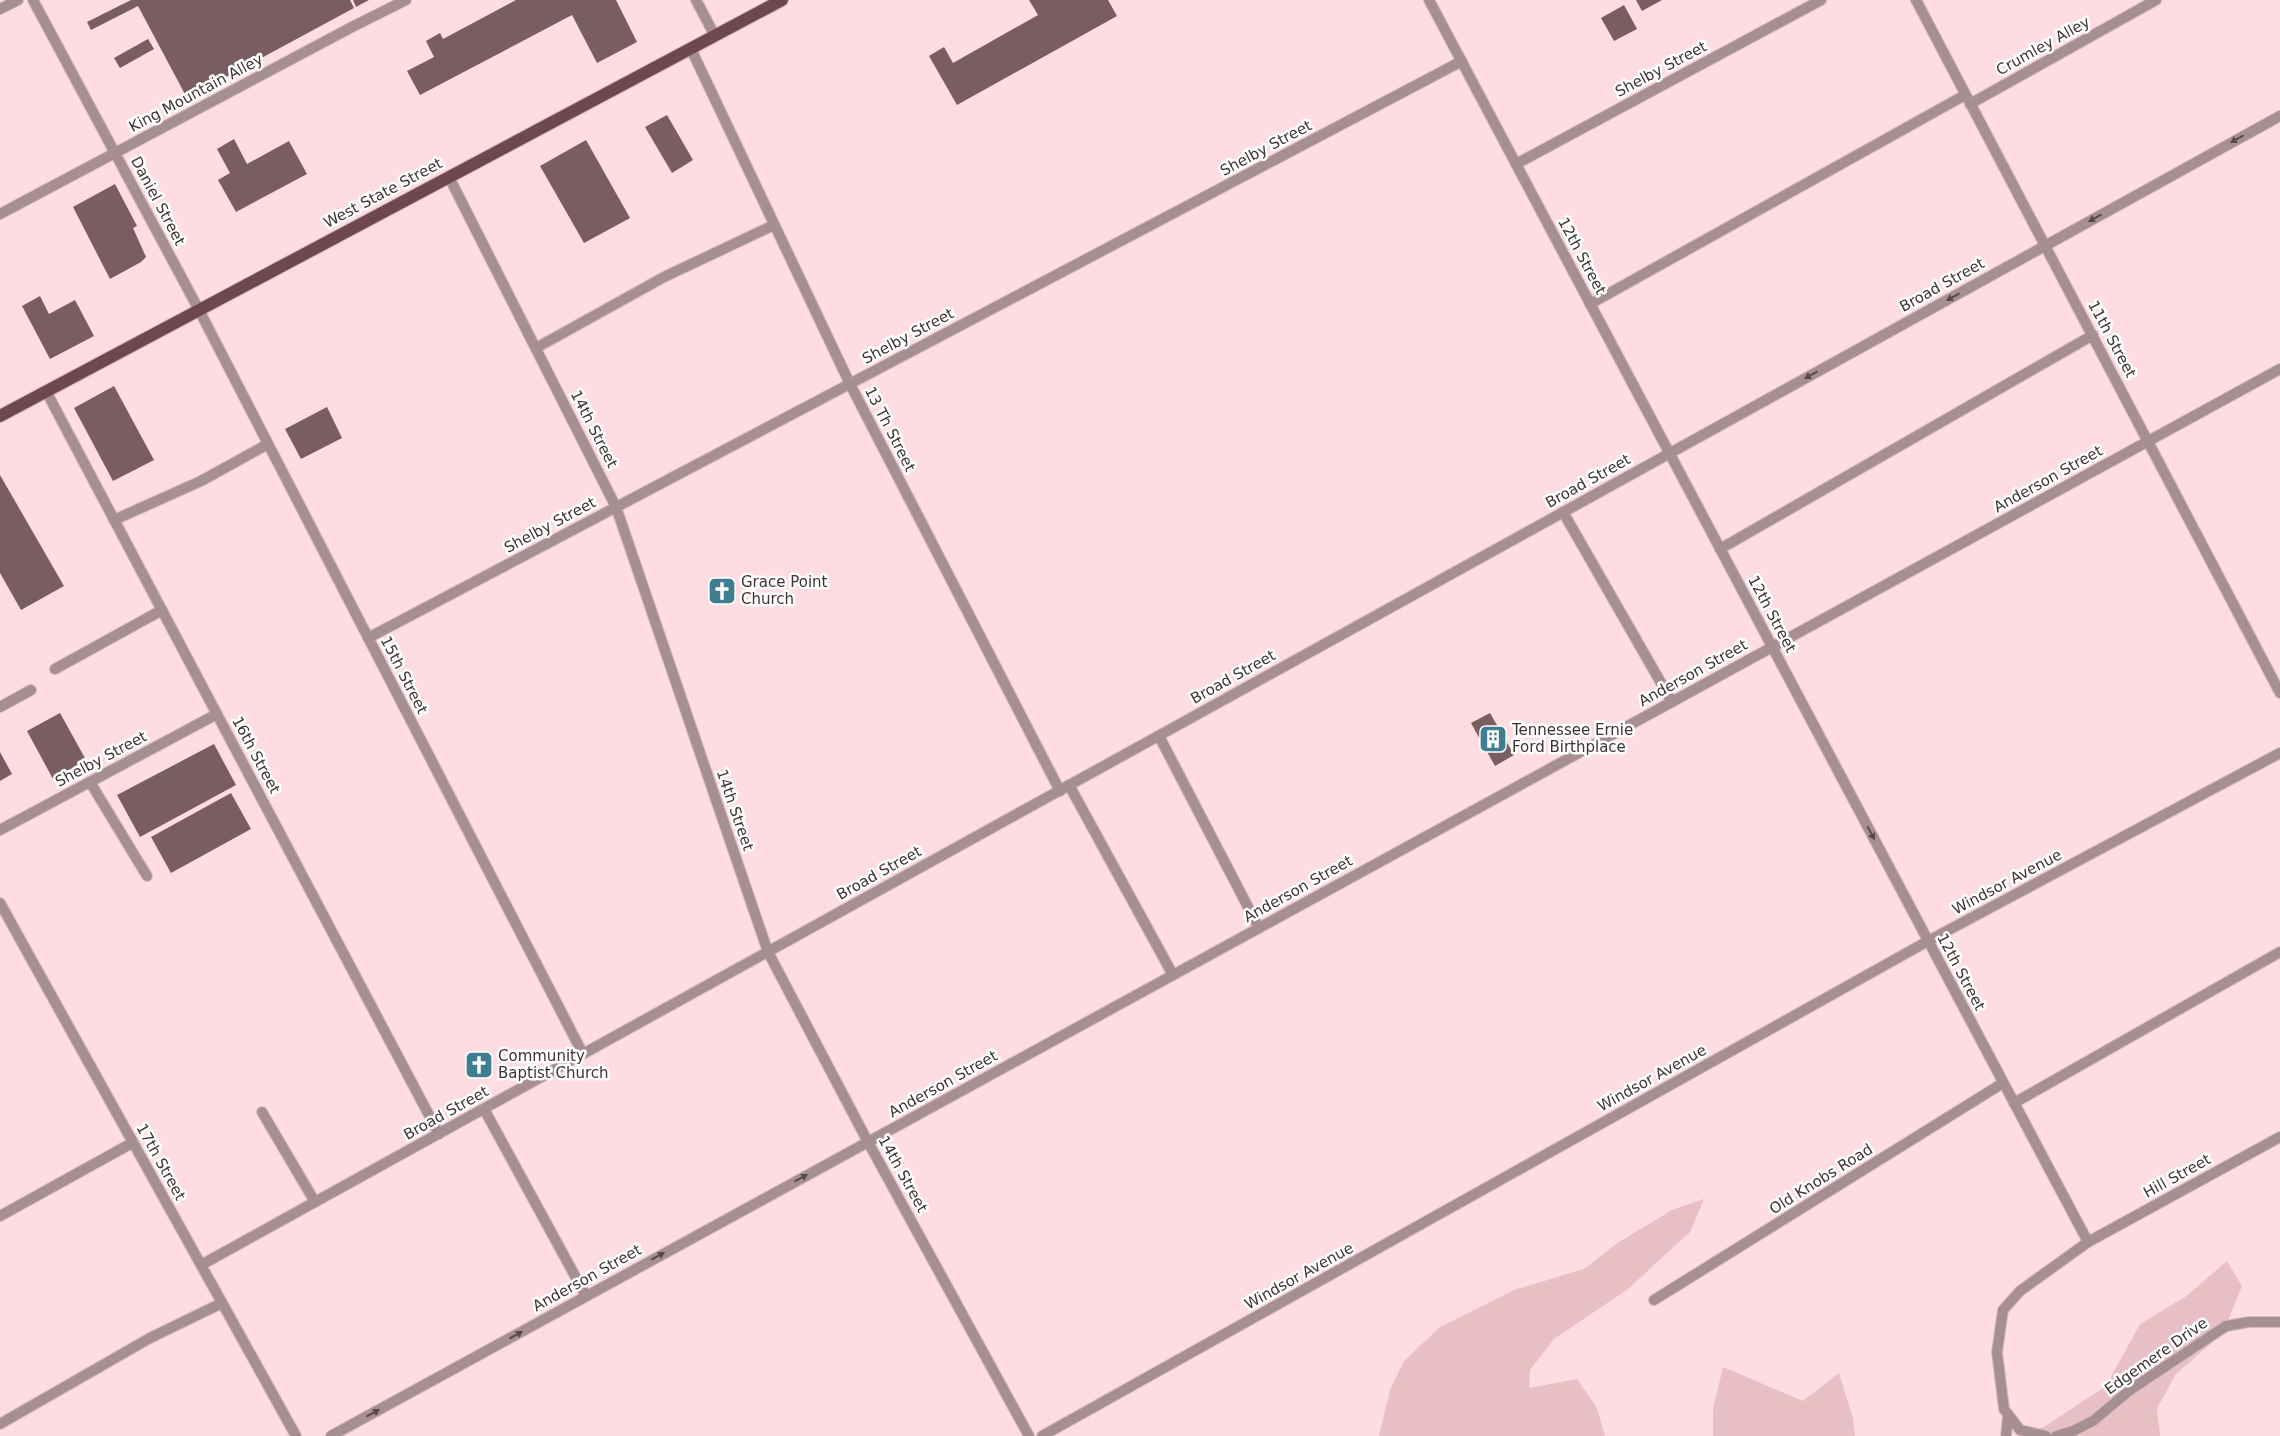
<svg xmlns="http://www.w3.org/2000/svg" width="2280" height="1436" font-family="'DejaVu Sans',sans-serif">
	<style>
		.green { fill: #e7bfc4 }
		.building { fill: #795d60 }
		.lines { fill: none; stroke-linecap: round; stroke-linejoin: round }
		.service-casing { stroke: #d7bbbe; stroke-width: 12 }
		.minor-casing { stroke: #d7bbbe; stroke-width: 12 }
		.tertiary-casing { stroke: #d7bbbe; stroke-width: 12 }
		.primary-casing { stroke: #d7bbbe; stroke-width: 14 }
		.service { stroke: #a68f92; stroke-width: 10 }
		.minor { stroke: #a68f92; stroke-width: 10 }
		.tertiary { stroke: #a68f92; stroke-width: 10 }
		.primary { stroke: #6e484e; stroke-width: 12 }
		.oneway { fill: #59494c }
		.labels { text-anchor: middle; stroke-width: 5; stroke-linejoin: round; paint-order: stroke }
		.street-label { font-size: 15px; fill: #3f3234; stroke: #fff }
		.poi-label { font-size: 15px; fill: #3f3234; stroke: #fff; text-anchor: start }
	</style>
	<rect width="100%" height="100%" fill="#fddde1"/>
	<g class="green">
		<path d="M1704,1199L1690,1232L1628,1289L1554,1339L1530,1370L1529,1388L1577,1379L1597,1408L1605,1436H1379L1390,1390L1404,1361L1440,1327L1514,1290L1584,1269L1616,1244L1672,1210Z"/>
		<path d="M2227,1261L2242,1286L2223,1333L2176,1374L2157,1408L2160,1436H2014L2044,1427L2106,1386L2140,1324L2185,1297Z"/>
		<path d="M1723,1367L1803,1401L1839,1373L1853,1418L1855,1436H1713V1409Z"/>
	</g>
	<g class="building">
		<path d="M131,0H350L354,8L187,98L138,6L91,30L87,22Z"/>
		<path d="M353,0H369L356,7Z"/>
		<path d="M516,0H616L637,42L597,63L572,15L420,95L407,71L434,57L426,41L440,33L443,39Z"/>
		<path d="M1029,0H1108L1117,16L957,105L929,56L944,47L953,63L1038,15Z"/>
		<path d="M1636,0H1662L1642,11Z"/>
		<path d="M1624,5L1637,29L1614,41L1601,18Z"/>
		<path d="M148,39L154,49L120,68L114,58Z"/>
		<path d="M667,115L693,160L672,173L645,127Z"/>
		<path d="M234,139L247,164L289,141L307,174L236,212L218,180L230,173L217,149Z"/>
		<path d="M586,140L630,218L584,243L540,166Z"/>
		<path d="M115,184L137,226L133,228L146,257L141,262L110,279L73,207Z"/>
		<path d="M40,296L49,314L75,300L94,336L50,359L22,306Z"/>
		<path d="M114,386L154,460L113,481L74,408Z"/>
		<path d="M327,407L342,438L301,459L285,429Z"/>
		<path d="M0,475L64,586L21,610L0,573Z"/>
		<path d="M60,713L86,760L53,779L27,731Z"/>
		<path d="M1490,713L1514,755L1495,766L1471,723Z"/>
		<path d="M214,744L236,785L140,837L117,795Z"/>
		<path d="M0,752L12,774L0,781Z"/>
		<path d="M231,793L251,829L171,873L151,837Z"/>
	</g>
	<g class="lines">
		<defs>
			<g id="service">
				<path d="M1916,0L2280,693"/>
				<path d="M1590,304L1965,95"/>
				<path d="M536,348L664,277L774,225"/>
				<path d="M1563,512L1672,702"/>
				<path d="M114,520L201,481L268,444"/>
				<path d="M1720,549L2093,335"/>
				<path d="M55,669L162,610"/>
				<path d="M0,707L31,690"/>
				<path d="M1159,736L1259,928"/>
				<path d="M90,782L147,876"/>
				<path d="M1069,785L1173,975"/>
				<path d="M2014,1103L2280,952"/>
				<path d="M484,1109L586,1296"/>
				<path d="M262,1112L315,1202"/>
				<path d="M0,1424L150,1338L222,1303"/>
				<path d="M2006,1436L2008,1415"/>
			</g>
			<g id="minor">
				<path d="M33,0L199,310L583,1054"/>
				<path d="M696,0L715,36"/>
				<path d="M1429,0L2088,1242"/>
				<path d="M0,9L18,0"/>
				<path d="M691,49L850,384L1060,791"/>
				<path d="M1970,104L2156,0"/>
				<path d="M1516,164L1821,0"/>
				<path d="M449,177L616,507L768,952L868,1142L1029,1436"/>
				<path d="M0,214L352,27L406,0"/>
				<path d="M46,391L439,1134"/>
				<path d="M368,638L1462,61"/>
				<path d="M0,830L217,714"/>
				<path d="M201,1265L2280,116"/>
				<path d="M1654,1300L2003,1083"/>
				<path d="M331,1436L2280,369"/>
				<path d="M2046,1436L2020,1430L2004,1409L1997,1352L2003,1310L2020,1291L2088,1242L2280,1137"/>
				<path d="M2056,1436L2073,1431L2093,1421L2130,1390L2226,1326L2249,1322H2280"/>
			</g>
			<g id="tertiary">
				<path d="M0,903L296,1436"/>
				<path d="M0,1216L132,1143"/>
				<path d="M1042,1436L1928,941L2280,753"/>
			</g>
			<path id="primary" d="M0,416L782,0"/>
		</defs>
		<use href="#service" class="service-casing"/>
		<use href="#minor" class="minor-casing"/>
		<use href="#tertiary" class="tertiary-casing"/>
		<use href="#primary" class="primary-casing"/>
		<use href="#service" class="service"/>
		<use href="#minor" class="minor"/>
		<use href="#tertiary" class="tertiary"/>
		<use href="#primary" class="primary"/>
	</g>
	<defs><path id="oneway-solid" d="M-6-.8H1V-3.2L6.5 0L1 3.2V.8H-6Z" transform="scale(1.25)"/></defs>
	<g class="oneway">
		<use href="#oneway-solid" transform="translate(2237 139) rotate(151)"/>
		<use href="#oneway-solid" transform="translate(2095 218) rotate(151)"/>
		<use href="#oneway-solid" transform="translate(1953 297) rotate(151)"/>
		<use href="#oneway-solid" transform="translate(1811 375) rotate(151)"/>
		<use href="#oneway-solid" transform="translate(1871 833) rotate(62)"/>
		<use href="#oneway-solid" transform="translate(801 1178) rotate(-29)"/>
		<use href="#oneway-solid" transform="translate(658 1256) rotate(-29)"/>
		<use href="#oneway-solid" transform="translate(516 1335) rotate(-29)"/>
		<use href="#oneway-solid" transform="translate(373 1413) rotate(-29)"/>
	</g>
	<defs>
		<symbol id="church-square" viewBox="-11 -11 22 22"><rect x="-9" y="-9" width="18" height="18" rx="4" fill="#3d7e91" stroke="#fff"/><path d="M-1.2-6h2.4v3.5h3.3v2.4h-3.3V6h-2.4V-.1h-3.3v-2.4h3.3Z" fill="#fff"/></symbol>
		<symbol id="building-square" viewBox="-11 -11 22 22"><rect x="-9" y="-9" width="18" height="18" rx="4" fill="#3d7e91" stroke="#fff"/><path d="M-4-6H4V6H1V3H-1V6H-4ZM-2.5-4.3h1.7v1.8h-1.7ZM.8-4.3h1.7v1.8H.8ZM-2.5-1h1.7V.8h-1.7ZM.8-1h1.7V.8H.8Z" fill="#fff"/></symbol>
	</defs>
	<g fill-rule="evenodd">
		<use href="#church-square" x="706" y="575" width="32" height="32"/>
		<use href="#building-square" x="1477" y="723" width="32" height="32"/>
		<use href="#church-square" x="463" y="1049" width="32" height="32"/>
	</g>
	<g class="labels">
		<g class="street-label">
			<text transform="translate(2043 46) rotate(-29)" y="5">Crumley Alley</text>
			<text transform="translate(1661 69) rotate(-28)" y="5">Shelby Street</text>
			<text transform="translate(196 93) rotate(-28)" y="5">King Mountain Alley</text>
			<text transform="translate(1266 148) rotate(-28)" y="5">Shelby Street</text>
			<text transform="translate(383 193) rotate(-28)" y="5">West State Street</text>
			<text transform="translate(158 201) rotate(62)" y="5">Daniel Street</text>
			<text transform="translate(1582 256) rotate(62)" y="5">12th Street</text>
			<text transform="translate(1942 285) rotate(-29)" y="5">Broad Street</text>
			<text transform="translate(908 336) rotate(-28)" y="5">Shelby Street</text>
			<text transform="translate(2112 339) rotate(62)" y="5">11th Street</text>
			<text transform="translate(594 429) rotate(63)" y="5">14th Street</text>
			<text transform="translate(890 429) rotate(63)" y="5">13 Th Street</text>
			<text transform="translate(2048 479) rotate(-29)" y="5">Anderson Street</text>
			<text transform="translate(1588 481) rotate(-29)" y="5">Broad Street</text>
			<text transform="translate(550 525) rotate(-28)" y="5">Shelby Street</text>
			<text transform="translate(1772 614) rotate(62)" y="5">12th Street</text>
			<text transform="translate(1693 673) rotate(-29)" y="5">Anderson Street</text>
			<text transform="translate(404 675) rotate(63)" y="5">15th Street</text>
			<text transform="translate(1233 677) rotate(-29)" y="5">Broad Street</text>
			<text transform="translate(256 755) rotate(62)" y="5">16th Street</text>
			<text transform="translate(101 759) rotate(-28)" y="5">Shelby Street</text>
			<text transform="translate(735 810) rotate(71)" y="5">14th Street</text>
			<text transform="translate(879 873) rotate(-29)" y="5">Broad Street</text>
			<text transform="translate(2007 882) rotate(-28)" y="5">Windsor Avenue</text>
			<text transform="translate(1298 889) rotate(-29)" y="5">Anderson Street</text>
			<text transform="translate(1961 972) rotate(62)" y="5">12th Street</text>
			<text transform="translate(1652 1078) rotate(-29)" y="5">Windsor Avenue</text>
			<text transform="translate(943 1084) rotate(-29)" y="5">Anderson Street</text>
			<text transform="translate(446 1113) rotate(-29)" y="5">Broad Street</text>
			<text transform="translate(161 1162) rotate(61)" y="5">17th Street</text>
			<text transform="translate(903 1174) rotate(61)" y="5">14th Street</text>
			<text transform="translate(2177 1176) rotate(-29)" y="5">Hill Street</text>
			<text transform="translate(1821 1179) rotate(-32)" y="5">Old Knobs Road</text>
			<text transform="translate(1299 1276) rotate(-29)" y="5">Windsor Avenue</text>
			<text transform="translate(587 1278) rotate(-29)" y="5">Anderson Street</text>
			<text transform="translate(2156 1356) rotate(-35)" y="5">Edgemere Drive</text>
		</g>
		<g class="poi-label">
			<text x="741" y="587">Grace Point<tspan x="741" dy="17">Church</tspan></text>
			<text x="1512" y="735">Tennessee Ernie<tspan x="1512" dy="17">Ford Birthplace</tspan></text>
			<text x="498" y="1061">Community<tspan x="498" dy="17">Baptist Church</tspan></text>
		</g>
	</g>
</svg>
